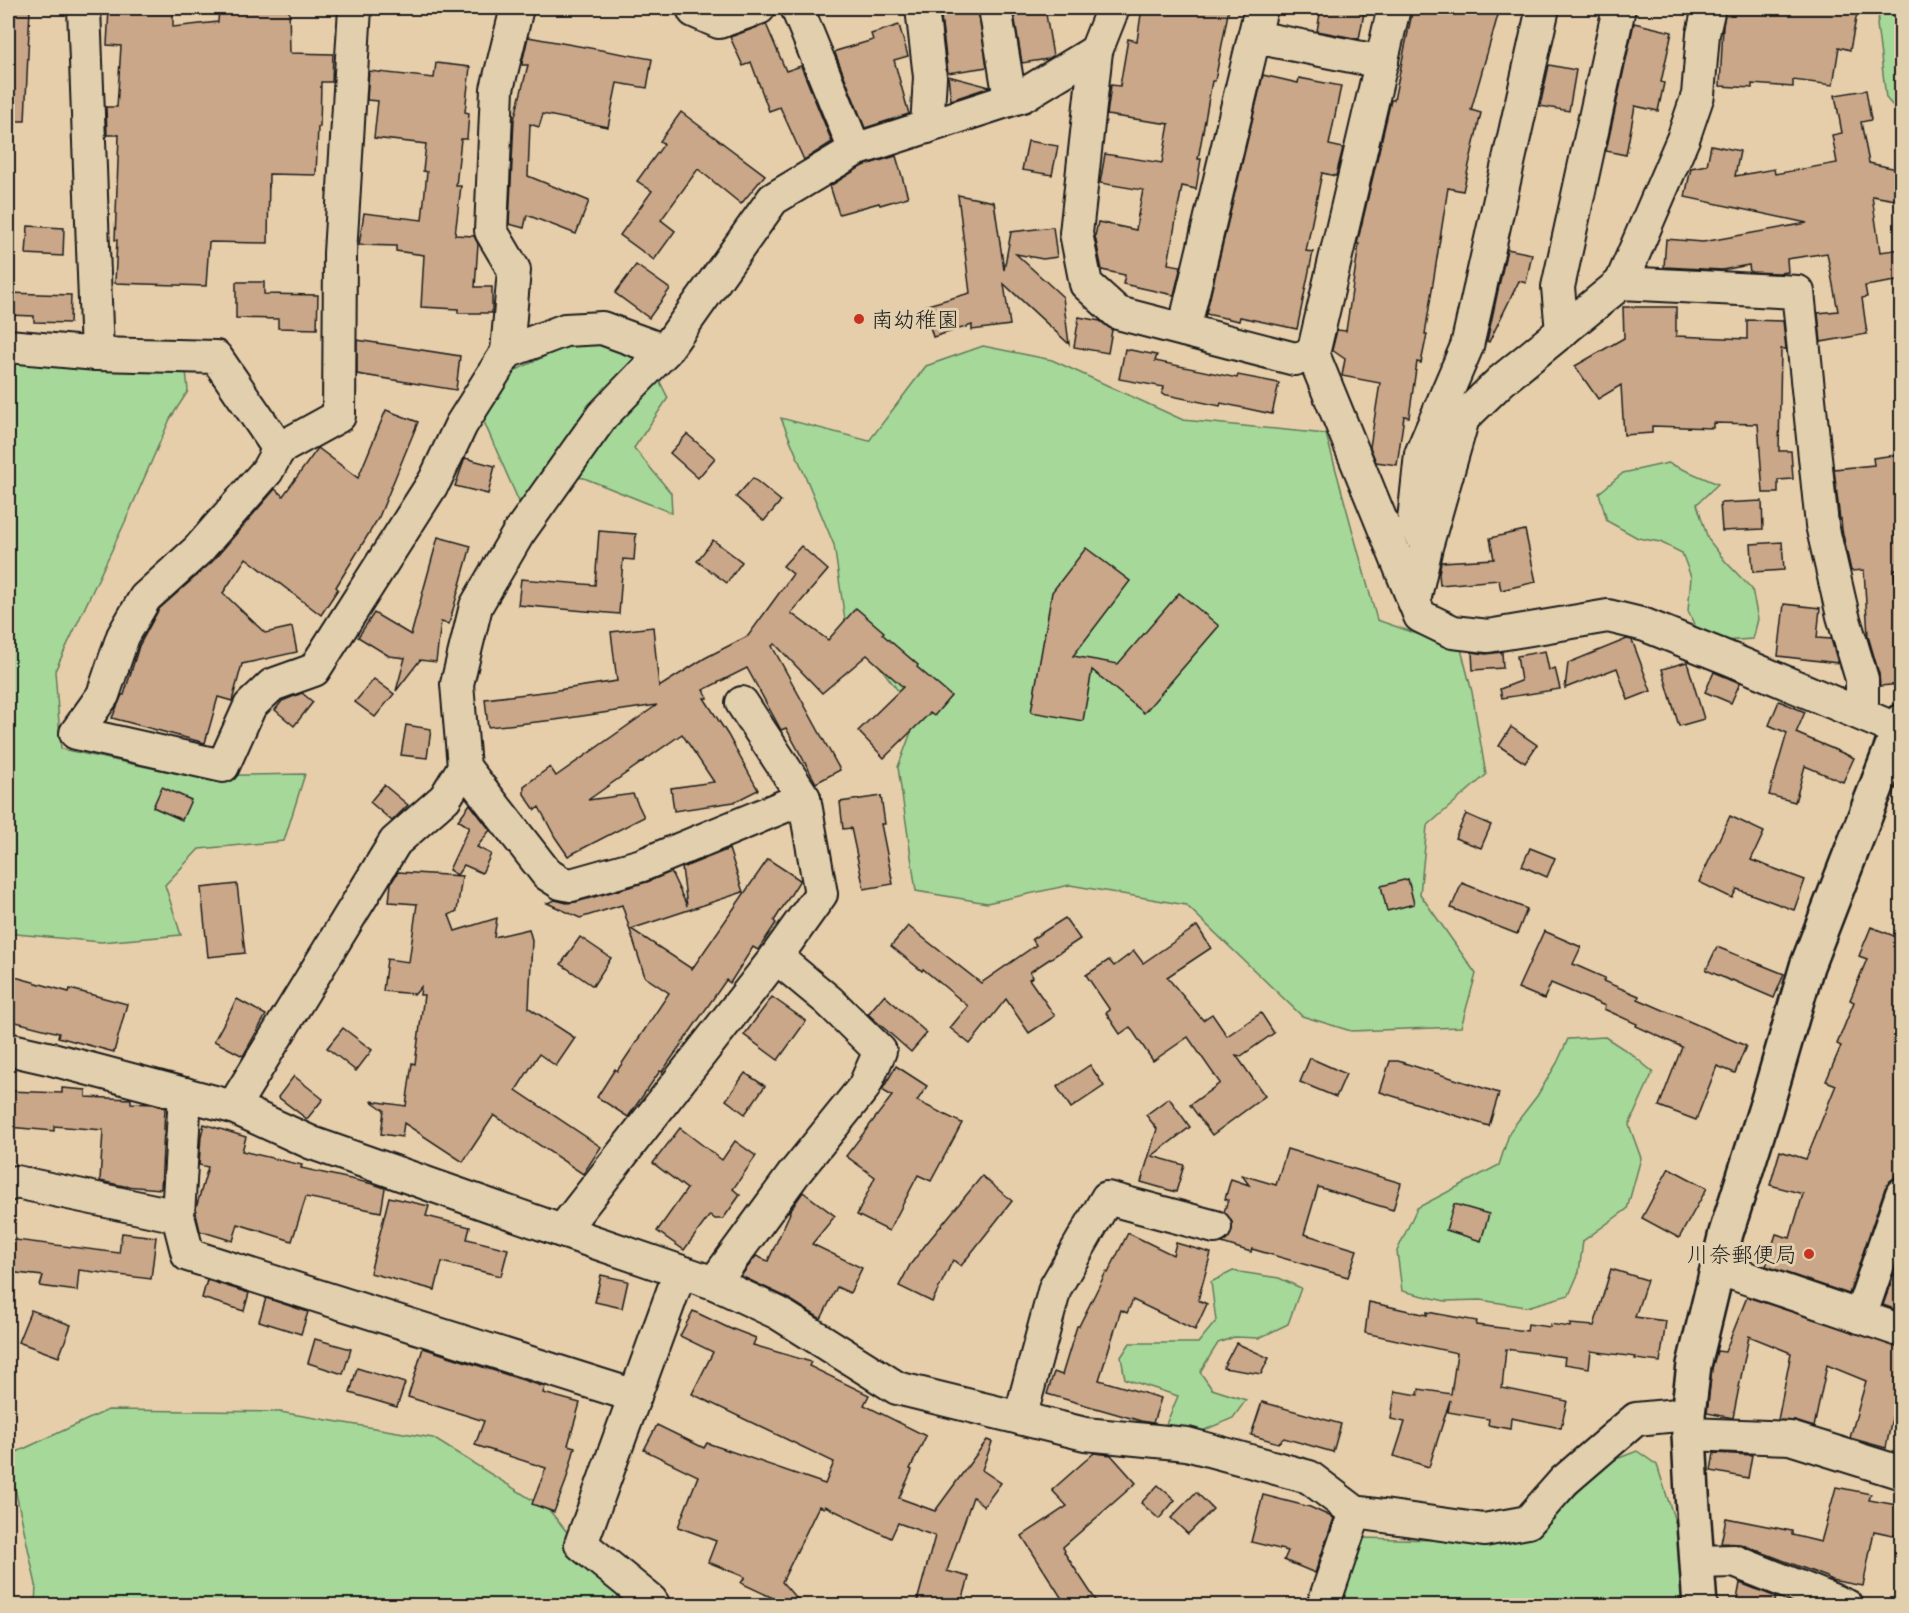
<svg xmlns="http://www.w3.org/2000/svg" width="1909" height="1613" font-family="Sriracha,'Klee One',sans-serif">
	<style>
		.green { fill: #a6d899; stroke: #617a5a; stroke-width: 1.5 }
		.building { fill: #c9a788; stroke: #1c1c1c; stroke-width: 1.5 }
		.lines { fill: none; stroke-linecap: round; stroke-linejoin: round }
		.street-casing { stroke: #1c1c1c; stroke-width: 36 }
		.secondary-casing { stroke: #1c1c1c; stroke-width: 38 }
		.street { stroke: #e2cfad; stroke-width: 32 }
		.secondary { stroke: #e2cfad; stroke-width: 33 }
		.poi-dot { fill: #c8321e; stroke: #e2cfad; stroke-width: 2 }
		.labels { text-anchor: middle; stroke-width: 6; stroke-linejoin: round; paint-order: stroke }
		.poi-label { font-size: 22px; fill: #1c1c1c; stroke: #e2cfad; text-anchor: start }
	</style>
	<rect width="100%" height="100%" fill="#e7ceaa"/>
	<filter id="ink" filterUnits="userSpaceOnUse"><feTurbulence type="fractalNoise" baseFrequency=".0167" numOctaves="2"/><feDisplacementMap in="SourceGraphic" scale="12" xChannelSelector="R" yChannelSelector="G"/><feConvolveMatrix kernelMatrix="1 2 1 2 8 2 1 2 1" color-interpolation-filters="sRGB"/></filter>
	<g filter="url(#ink)">
		<g class="green">
			<path d="M1881,8H1901V115L1886,98L1877,24Z"/>
			<path d="M595,332L648,358L668,398L634,448L671,493L672,513L584,478L540,473L523,511L481,415L514,371Z"/>
			<path d="M983,346L1052,360L1183,420L1326,434L1377,620L1461,649L1472,692L1486,775L1427,826L1420,894L1476,974L1461,1027L1351,1031L1302,1016L1186,905L1070,885L987,903L916,891L898,767L917,716L845,620L834,545L781,418L869,441L926,366Z"/>
			<path d="M8,356L186,370L188,391L170,419L125,522L55,671L61,749L189,776L305,774L284,841L199,849L165,885L181,935L101,942L16,934H8Z"/>
			<path d="M1668,463L1718,484L1697,504L1708,539L1725,561L1752,589L1758,619L1753,639L1722,641L1699,635L1688,611L1691,577L1682,553L1660,542L1638,538L1607,521L1599,493L1623,473Z"/>
			<path d="M1605,1037L1630,1053L1653,1072L1629,1125L1641,1158L1627,1209L1583,1241L1579,1272L1569,1295L1527,1307L1480,1300L1445,1301L1402,1291L1397,1251L1417,1208L1499,1165L1510,1131L1537,1096L1557,1063L1568,1039Z"/>
			<path d="M1233,1271L1279,1278L1301,1288L1288,1324L1259,1338L1234,1337L1218,1343L1200,1372L1212,1389L1246,1400L1233,1418L1193,1435L1164,1429L1178,1396L1125,1379L1121,1357L1130,1343H1198L1216,1321L1211,1282Z"/>
			<path d="M108,1410L280,1412L433,1438L550,1511L626,1605H35L36,1585L8,1456Z"/>
			<path d="M1637,1451L1657,1465L1685,1553L1688,1605L1342,1606L1362,1538L1511,1542L1542,1529L1606,1463Z"/>
		</g>
		<g class="building">
			<path d="M10,8H30L25,121H8V29Z"/>
			<path d="M109,8H173V27L218,22L219,8H289L290,53L333,54L332,82H321L320,127H318L316,175L269,174L268,243L209,242L206,286L115,283L117,240H115L119,135H107L106,107H117L121,46L107,45Z"/>
			<path d="M940,8H978L987,67L948,73Z"/>
			<path d="M1013,8H1045L1053,56L1048,59L1022,63Z"/>
			<path d="M1142,8H1229L1215,81H1212L1198,159H1201L1196,189L1182,186L1168,264L1181,266L1174,295L1123,284L1125,275L1102,270L1095,236L1098,222L1136,230L1138,215H1140H1138L1143,190L1100,183L1105,154L1162,163L1169,124L1107,115L1111,85L1120,86L1128,39L1137,41Z"/>
			<path d="M1321,8H1336L1364,13L1359,39L1317,31Z"/>
			<path d="M1413,8H1500L1471,110L1481,113L1463,191L1448,188L1425,334H1427L1421,363L1417,362L1409,417L1404,416L1397,465L1376,462L1370,447L1380,383L1342,376L1345,359L1332,350L1337,330L1346,331L1359,244H1357L1391,100H1394Z"/>
			<path d="M1726,8H1858L1850,50L1839,47L1833,85L1793,80V87L1752,84V88L1720,86L1723,26Z"/>
			<path d="M1634,23L1672,32L1661,82L1664,83L1658,111L1635,106L1626,155L1606,151Z"/>
			<path d="M766,24L786,71L801,66L832,142L804,160L780,107L769,111L751,62L743,66L730,37Z"/>
			<path d="M899,25L908,56L894,60L909,114L865,128L835,53L836,51L873,40L871,34Z"/>
			<path d="M528,37L652,59L647,88L617,83L608,127L543,114L539,127L530,124L528,176L589,201L576,234L527,215L524,228L509,224L514,120L528,65H522V63Z"/>
			<path d="M436,63L470,67L465,112L469,113L467,139H461L456,186H461L455,235L474,236L478,244L475,287H492V313H458V309L421,307L424,255L396,251V246L359,245L364,213L422,220L427,172L423,171L426,144L374,138L378,101L367,100L369,71L434,78Z"/>
			<path d="M1549,65L1576,70L1569,111L1540,106Z"/>
			<path d="M1263,75L1298,83L1299,78L1341,86L1329,145L1343,148L1336,176L1322,173L1306,251L1313,252L1297,329L1240,317L1239,321L1206,314Z"/>
			<path d="M948,76L990,87L951,100Z"/>
			<path d="M1866,90L1871,120L1861,122L1869,163L1902,170V201L1872,196L1880,252L1902,249V280L1865,286L1867,297L1862,298L1867,334L1821,342L1818,313L1838,311L1827,253L1787,259L1788,272L1779,273L1750,272L1749,265L1722,270L1664,267L1666,239L1703,242L1807,223L1685,197L1691,168L1707,165L1711,145L1740,151L1735,176L1774,169L1775,174L1837,163L1832,135L1842,133L1835,95Z"/>
			<path d="M681,112L765,175L741,204L698,169L661,220L675,231L654,260L620,235L652,191L637,181L664,144L660,141Z"/>
			<path d="M1028,141L1058,146L1052,175L1022,170Z"/>
			<path d="M896,156L908,197L880,205L879,203L839,214L830,186L862,166Z"/>
			<path d="M958,195L994,202L1004,270L1011,232L1053,227L1057,257L1043,259L1016,254L1063,297L1069,344L1004,284L1010,325L972,330V325L933,337L924,306L970,293Z"/>
			<path d="M28,226L64,228L63,256L26,254Z"/>
			<path d="M1507,249L1532,254L1526,283L1519,281L1489,342L1487,341Z"/>
			<path d="M636,265L670,289L649,318L615,293Z"/>
			<path d="M236,282H264V294L318,295L317,329L278,328V319L236,318Z"/>
			<path d="M8,293L71,295L70,323L34,322V316L8,315Z"/>
			<path d="M1623,307H1676V336L1747,339V320L1783,321L1786,349H1781L1779,451H1791L1793,479L1778,480V493H1763L1758,424L1713,423V428L1652,426V433L1624,435L1621,385L1598,399L1575,366L1624,338Z"/>
			<path d="M1079,317L1100,321L1112,330L1108,353L1074,347Z"/>
			<path d="M357,340L460,356L456,390L357,374Z"/>
			<path d="M1125,349L1157,355L1155,361L1237,378L1238,375L1279,383L1272,414L1221,403L1220,406L1162,394L1164,387L1119,379Z"/>
			<path d="M386,410L418,422L379,517L336,587L338,589L321,615L246,558L223,593L265,633L292,627L297,652L242,664L232,701L218,697L205,743L112,718L122,695H124L139,646L159,609L212,562L275,489L283,496L318,448L358,478Z"/>
			<path d="M687,434L715,458L698,478L670,453Z"/>
			<path d="M1902,454V569L1894,570L1902,656V684L1880,686L1879,674L1868,636L1864,570L1851,571L1842,530L1841,519L1840,520L1834,469L1874,465L1873,458Z"/>
			<path d="M465,458L495,466L488,494L455,486Z"/>
			<path d="M753,478L781,501L764,521L736,497Z"/>
			<path d="M1762,501L1763,529L1722,531L1720,503Z"/>
			<path d="M1525,530L1536,582L1501,590L1499,580L1440,585L1439,573L1441,562L1494,559L1490,538Z"/>
			<path d="M599,531L636,534L634,560L623,559L619,614L518,605L521,579L595,585Z"/>
			<path d="M438,537L471,546L463,574L449,624L441,622L436,662L420,660L396,691L405,658L389,656L358,637L374,613L411,635Z"/>
			<path d="M713,540L742,562L727,583L697,561Z"/>
			<path d="M1782,542L1784,570L1753,572L1751,544Z"/>
			<path d="M801,546L828,570L791,613L828,640L856,608L884,632L882,634L918,665L917,667L951,696L934,716L930,713L884,758L858,731L903,687L867,655L822,693L775,644L772,646L840,770L816,783L786,728L781,730L747,668L703,690L708,698H704L728,735L758,790L734,802L674,811L671,788L714,782L682,734L588,800L633,794L644,817L568,856L555,837L539,807L535,810L524,794V786L550,767L556,776L657,705L555,720L488,727L485,699L551,691L617,681L611,632L653,627L659,687L705,658L748,636L793,574L783,566Z"/>
			<path d="M1086,548L1130,581L1073,656L1118,664L1179,593L1219,626L1144,713L1092,670L1083,721L1031,712L1052,592Z"/>
			<path d="M1784,604L1820,608L1817,638L1831,639L1838,663L1778,656Z"/>
			<path d="M1627,639L1632,640L1651,691L1628,700L1617,668L1565,688L1568,663Z"/>
			<path d="M1545,651L1549,670L1555,668L1560,689L1502,698L1500,689L1521,681L1517,656Z"/>
			<path d="M1472,652L1486,654L1502,652L1503,668L1473,670Z"/>
			<path d="M1687,662L1704,719L1679,726L1662,669Z"/>
			<path d="M1714,672L1740,683L1731,703L1705,692Z"/>
			<path d="M374,679L394,694L375,717L355,702Z"/>
			<path d="M302,693L313,702L294,726L275,710L282,701Z"/>
			<path d="M1779,701L1805,712L1796,733L1854,758L1843,782L1805,766L1795,802L1769,795L1787,733L1769,725Z"/>
			<path d="M406,725L431,729L427,758L401,755Z"/>
			<path d="M1511,727L1537,745L1525,763L1499,746Z"/>
			<path d="M384,785L408,805L392,821L370,802Z"/>
			<path d="M162,787L191,800L182,820L153,807Z"/>
			<path d="M881,796L885,824H881L893,884L864,889L851,828L843,829L840,802Z"/>
			<path d="M470,804L490,830L477,847L491,854L482,873L464,865L457,875L449,870L469,827L458,820Z"/>
			<path d="M1466,814L1491,825L1481,848L1455,838Z"/>
			<path d="M1730,816L1764,832L1751,860L1805,880L1794,910L1737,889L1732,898L1699,882Z"/>
			<path d="M1530,848L1555,858L1547,877L1522,866Z"/>
			<path d="M729,849L743,892L631,929L692,969L768,859L800,880L774,921L776,923L758,950L753,947L730,983L726,980L662,1072L660,1071L628,1117L597,1097L615,1069L617,1071L669,993L645,977L622,905L580,918L547,903L555,900L567,903L576,902L647,882L671,872L687,906L682,868Z"/>
			<path d="M398,872L462,876L457,911L449,915L455,931L497,918L494,937L529,929L532,940L529,1008L575,1038L556,1066L539,1054L516,1090L601,1147L583,1174L494,1115L463,1162L404,1123L402,1137L381,1134L384,1110L371,1101L406,1106L412,1063L415,1064L424,995H420L421,987L415,994L383,991L387,959L409,962L417,904L389,902L391,883Z"/>
			<path d="M1408,879L1414,904L1387,911L1381,886Z"/>
			<path d="M1462,883L1527,909L1517,934L1451,908Z"/>
			<path d="M237,884L245,953L208,957L201,888Z"/>
			<path d="M1065,918L1080,939L1030,972L1033,977L1029,979L1055,1016L1029,1033L1006,999L970,1044L950,1028L968,1006L923,969L922,971L891,946L908,926L981,983L1036,945L1032,939Z"/>
			<path d="M1197,926L1211,948L1167,977L1203,1020L1212,1014L1227,1036L1261,1013L1274,1033L1241,1056L1236,1055L1265,1096L1212,1135L1190,1105L1220,1083L1188,1037L1153,1061L1130,1027L1120,1034L1106,1013L1110,1010L1086,975L1109,960L1114,966L1134,951L1143,963Z"/>
			<path d="M1871,927L1902,939V1161L1894,1178L1890,1181L1885,1188L1849,1294L1766,1266L1776,1234L1790,1238L1803,1194L1770,1185L1780,1151L1806,1159L1836,1085L1826,1081L1841,1046L1837,1044L1854,1002L1850,1000L1867,959L1859,956Z"/>
			<path d="M1544,931L1581,947L1573,964L1605,978L1603,981L1639,996L1638,999L1746,1046L1735,1073L1717,1066L1696,1120L1659,1106L1682,1047L1636,1026L1637,1024L1604,1009L1605,1006L1551,983L1544,999L1518,988Z"/>
			<path d="M580,937L611,958L593,986L561,964Z"/>
			<path d="M1717,947L1784,974L1774,998L1732,980L1731,981L1706,970Z"/>
			<path d="M8,975L69,992L70,989L127,1004L114,1052L58,1037L59,1033L8,1020Z"/>
			<path d="M884,995L927,1033L911,1052L868,1014Z"/>
			<path d="M772,997L806,1021L778,1060L744,1035Z"/>
			<path d="M237,999L266,1015L243,1056L214,1041Z"/>
			<path d="M343,1028L372,1050L356,1071L327,1048Z"/>
			<path d="M1310,1058L1346,1074L1336,1097L1300,1082Z"/>
			<path d="M1390,1061H1398L1499,1093L1489,1126L1380,1092Z"/>
			<path d="M1090,1065L1104,1086L1071,1108L1057,1087Z"/>
			<path d="M896,1066L927,1086L917,1101L962,1123L931,1181L918,1175L889,1231L857,1215L875,1177L846,1156L892,1096L882,1090Z"/>
			<path d="M745,1073L765,1086L745,1114L726,1100Z"/>
			<path d="M294,1076L323,1099L307,1119L278,1097Z"/>
			<path d="M62,1088L86,1090V1097L131,1099V1103L153,1104L165,1108L161,1189L124,1186L100,1181L103,1130L54,1126V1131L8,1127V1091L62,1093Z"/>
			<path d="M1169,1098L1190,1127L1152,1156L1184,1165L1176,1192L1141,1182L1157,1129L1146,1115Z"/>
			<path d="M204,1124L246,1137L242,1151L302,1165L301,1168L373,1184L385,1188L381,1212L306,1197L292,1241L238,1224L233,1241L200,1231L196,1214V1208L208,1167L199,1165L201,1136Z"/>
			<path d="M680,1128L722,1160L735,1141L756,1156L733,1189L740,1195L723,1219H715L710,1215L684,1250L657,1231L687,1189L653,1163Z"/>
			<path d="M1287,1149L1401,1183L1393,1210L1318,1187L1304,1234L1357,1250L1348,1277L1252,1249L1251,1252L1222,1243L1228,1239L1232,1231V1222L1224,1212L1228,1200L1225,1199L1231,1179L1249,1185L1242,1175L1276,1185Z"/>
			<path d="M1669,1168L1707,1188L1679,1238L1642,1218Z"/>
			<path d="M982,1176L1012,1201L961,1266L953,1260L932,1302L899,1286L910,1265L926,1244Z"/>
			<path d="M803,1192L835,1216L812,1244L862,1268L850,1293L837,1287L821,1319L786,1297L741,1276L756,1256L768,1261L790,1213L789,1212Z"/>
			<path d="M389,1197L429,1206L426,1216L470,1227L467,1239L508,1249L501,1276L442,1262L435,1290L370,1273Z"/>
			<path d="M1454,1204L1489,1214L1481,1241L1446,1230Z"/>
			<path d="M122,1233L156,1237L151,1279L79,1270L77,1291L40,1286L43,1276L8,1272V1239L119,1253Z"/>
			<path d="M1128,1233L1173,1255L1176,1243L1211,1253L1198,1300L1207,1304L1195,1330L1133,1300L1127,1313L1121,1310L1099,1380L1161,1398L1153,1423L1141,1421L1047,1394L1054,1372L1062,1375L1077,1326H1079L1106,1272L1108,1273Z"/>
			<path d="M1611,1269L1647,1280L1635,1317L1666,1321L1660,1362L1635,1359L1636,1357L1591,1351L1589,1368L1564,1364L1565,1357L1506,1349L1502,1388L1567,1401L1561,1428L1511,1418L1510,1429L1488,1425L1489,1419L1448,1412L1450,1400L1429,1467L1394,1456L1405,1422L1391,1419L1395,1391L1418,1395L1419,1389L1451,1394L1457,1353L1365,1333L1369,1302L1427,1315V1312L1477,1321L1476,1325L1527,1331L1528,1324L1550,1327V1324L1570,1327V1324L1594,1326Z"/>
			<path d="M1894,1274L1902,1277V1312L1883,1305Z"/>
			<path d="M601,1275L628,1281L622,1308L595,1302Z"/>
			<path d="M207,1280L249,1293L244,1311L202,1298Z"/>
			<path d="M1747,1297L1902,1348V1390L1898,1389L1886,1448L1850,1438L1866,1381L1827,1365L1814,1427L1795,1421L1778,1420L1791,1353L1749,1336L1733,1418L1707,1413L1712,1368L1717,1351L1725,1352Z"/>
			<path d="M266,1298L308,1312L301,1334L259,1321Z"/>
			<path d="M31,1310L71,1325L59,1357L18,1342Z"/>
			<path d="M693,1311L733,1330V1329L756,1338L753,1345L811,1362L809,1366L869,1395L864,1405L926,1436L910,1469L912,1470L899,1498L935,1511L987,1440L992,1442L982,1470L1001,1483L984,1506L973,1497L947,1571L969,1577L961,1605H916L935,1536L898,1523L891,1538L825,1506L824,1508L819,1506L782,1582L802,1605H788L741,1583L745,1577L708,1562L716,1541L678,1527L698,1476L644,1450L657,1425L704,1448L707,1443L825,1484L834,1462L692,1394L713,1352L680,1336Z"/>
			<path d="M315,1339L351,1349L343,1374L308,1363Z"/>
			<path d="M1236,1343L1269,1358L1261,1374L1223,1368Z"/>
			<path d="M423,1348L545,1387L543,1393L580,1403L568,1445L575,1447L566,1481L554,1512L532,1504L546,1468L475,1445L484,1421L408,1397Z"/>
			<path d="M357,1368L405,1383L397,1407L350,1393Z"/>
			<path d="M1262,1402L1341,1424L1333,1452L1284,1438L1278,1443L1251,1435Z"/>
			<path d="M1094,1453L1111,1455L1136,1483L1063,1547L1065,1551L1064,1552L1099,1605H1066L1022,1536L1067,1506L1052,1490Z"/>
			<path d="M1714,1453L1752,1455L1748,1478L1711,1471Z"/>
			<path d="M1158,1485L1175,1500L1159,1519L1141,1503Z"/>
			<path d="M1836,1487L1871,1494L1869,1500L1902,1506V1537L1874,1531L1863,1586L1831,1580L1827,1577L1740,1544L1721,1543L1726,1518L1792,1531V1535L1821,1542Z"/>
			<path d="M1196,1492L1213,1509L1188,1534L1171,1518Z"/>
			<path d="M1263,1495L1310,1507L1334,1518L1315,1573L1284,1560L1288,1551L1251,1542Z"/>
			<path d="M1740,1583L1776,1597L1774,1605H1736Z"/>
		</g>
		<g class="lines">
			<defs>
				<g id="street">
					<path d="M84,8L97,354"/>
					<path d="M693,8L694,11L719,22L759,8"/>
					<path d="M797,8L855,150"/>
					<path d="M922,8L930,77L927,127"/>
					<path d="M995,8L1010,99"/>
					<path d="M1113,8L1096,51L1076,233L1086,284L1118,313L1295,359L1313,354"/>
					<path d="M1394,8L1313,354L1420,616L1453,632L1488,636L1608,616L1645,625L1730,659L1898,730"/>
					<path d="M1255,37L1382,62"/>
					<path d="M1621,283L1683,139L1698,95L1703,34L1709,8"/>
					<path d="M1184,330L1261,8"/>
					<path d="M1562,332L1558,287L1619,8"/>
					<path d="M8,346L97,354L216,357L279,449L267,471L198,550L145,598L123,636L103,695L76,733L223,766L250,706L272,685L314,670L435,480L461,425L507,352L565,330L602,328L665,351"/>
					<path d="M507,352L514,270L491,231L497,89L517,8"/>
					<path d="M279,449L339,416L340,253L355,8"/>
					<path d="M1424,540L1414,520L1421,454L1467,346L1543,8"/>
					<path d="M1414,601L1426,547L1463,418L1501,381L1621,283L1798,292L1822,525L1843,616L1862,679V714"/>
					<path d="M804,798L642,865L571,885L561,883L547,874L464,767L457,684L476,606L518,534L602,416L665,351L773,199L855,150L1022,96L1096,51"/>
					<path d="M8,1049L52,1059L233,1107L312,1143L562,1231L714,1283L778,1313L897,1388L1085,1434L1187,1444L1309,1477L1355,1512L1484,1530L1528,1522L1564,1481L1636,1419L1688,1414"/>
					<path d="M185,1094L178,1216L188,1255L635,1396"/>
					<path d="M233,1107L395,842L445,798L464,767"/>
					<path d="M8,1185L16,1182L178,1216"/>
					<path d="M562,1231L776,957L821,894L804,798L742,703"/>
					<path d="M1717,1268L1902,1331"/>
					<path d="M714,1283L793,1175L864,1087L880,1051L829,1001L776,957"/>
					<path d="M1860,1317L1902,1194"/>
					<path d="M1020,1418L1055,1288L1107,1198L1215,1227"/>
					<path d="M1689,1434L1790,1438L1902,1473"/>
					<path d="M1697,1562L1734,1561L1847,1606"/>
					<path d="M654,1606L651,1601L581,1544L680,1272"/>
					<path d="M1323,1606L1355,1512"/>
				</g>
				<path id="secondary" d="M1700,1606L1692,1494L1688,1414L1694,1365L1726,1233L1766,1107L1807,966L1902,721"/>
			</defs>
			<use href="#street" class="street-casing"/>
			<use href="#secondary" class="secondary-casing"/>
			<use href="#street" class="street"/>
			<use href="#secondary" class="secondary"/>
		</g>
	</g>
	<g class="poi-dot">
		<circle cx="859" cy="319" r="6"/>
		<circle cx="1809" cy="1254" r="6"/>
	</g>
	<g class="labels">
		<g class="poi-label">
			<text x="871" y="327">南幼稚園</text>
			<text x="1797" y="1262" text-anchor="end">川奈郵便局</text>
		</g>
	</g>
	<rect width="1909" height="1613" fill="none" stroke="#e2cfad" stroke-width="30"/>
	<rect x="15" y="15" width="1879" height="1583" fill="none" stroke="#1c1c1c" stroke-width="2" filter="url(#ink)"/>
</svg>
